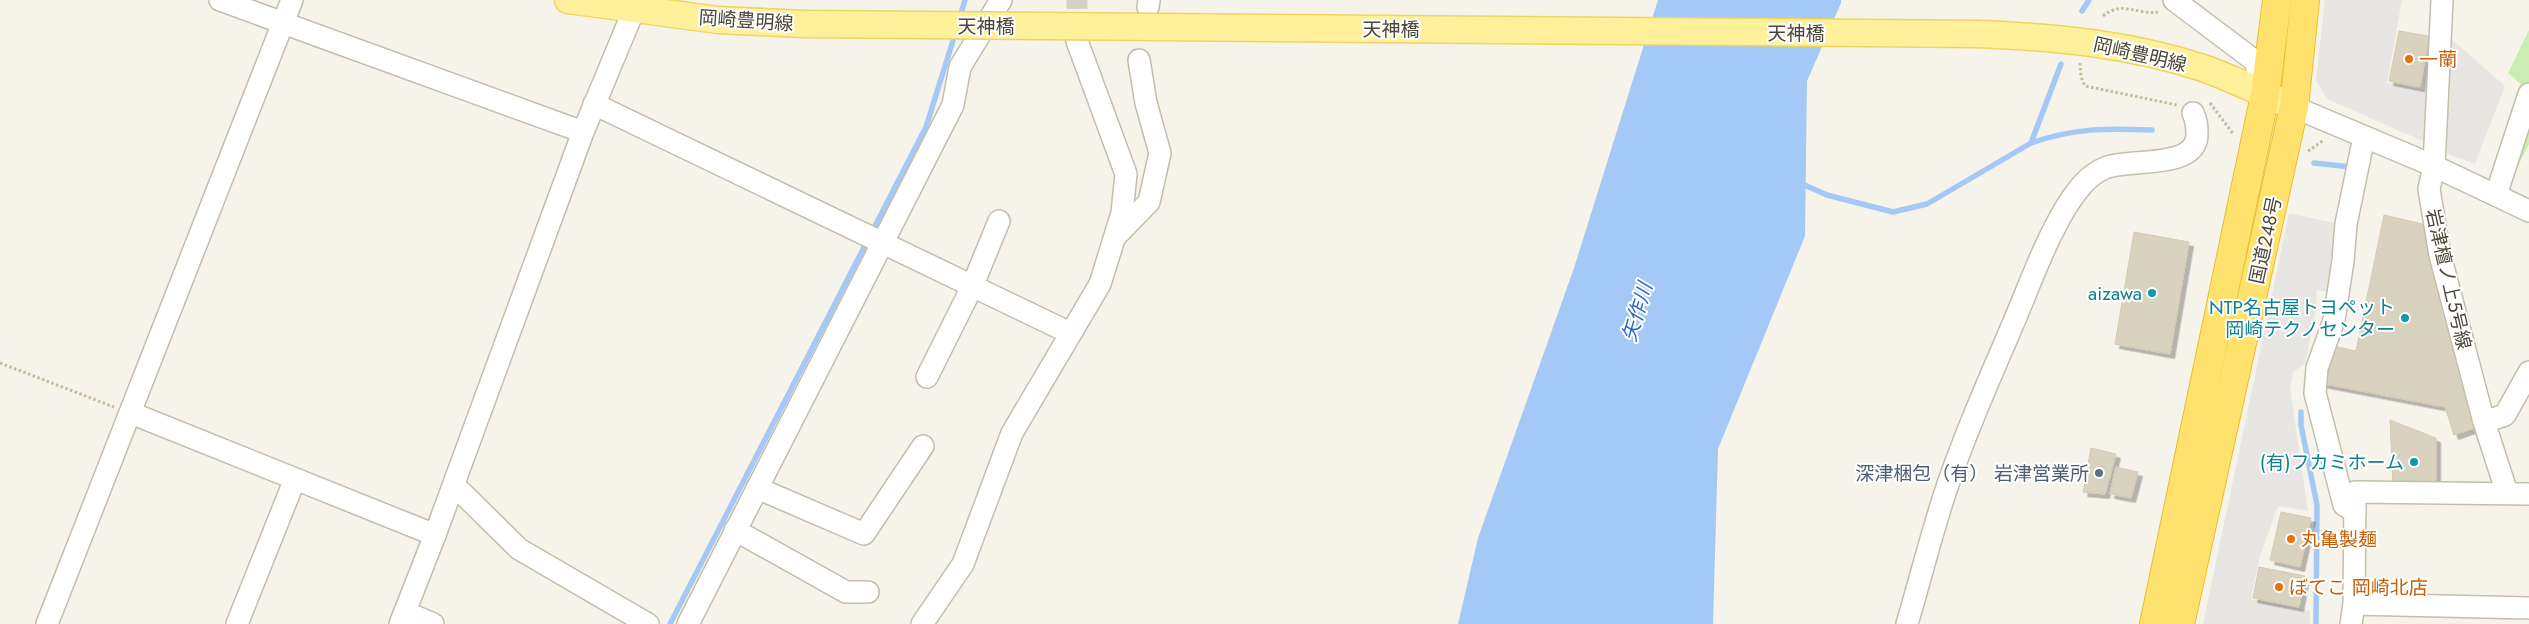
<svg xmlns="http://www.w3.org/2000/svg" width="2529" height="624" font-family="Jost,'Noto Sans JP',sans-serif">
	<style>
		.green { fill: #caedb1 }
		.parking { fill: #e8e6e2 }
		.water { fill: #a4c9f6 }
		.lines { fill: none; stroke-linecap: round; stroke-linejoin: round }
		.stream { stroke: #a4c9f6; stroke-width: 5.5 }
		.building { fill: #d9d2bf; stroke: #d4cbb1; filter: url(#shadow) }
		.minor-tunnel { stroke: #d4d1c6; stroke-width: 21; stroke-dasharray: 21 11; stroke-linecap: butt }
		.minor-casing { stroke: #c3beac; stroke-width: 24 }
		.major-casing { stroke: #edd562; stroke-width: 29 }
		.highway-casing { stroke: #e9be32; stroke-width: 30 }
		.path { stroke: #c6bc9c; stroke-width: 3; stroke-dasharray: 2.5 2.5; stroke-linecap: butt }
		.minor { stroke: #fff; stroke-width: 21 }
		.major { stroke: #fff09b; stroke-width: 26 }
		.highway { stroke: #ffe26d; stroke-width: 28 }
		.major-bridge-casing { stroke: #edd562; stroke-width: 29; stroke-linecap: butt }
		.major-bridge { stroke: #fff09b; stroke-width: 26 }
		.food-dot { fill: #e8710a; stroke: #fff; stroke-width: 2 }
		.culture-dot { fill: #0f9aa8; stroke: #fff; stroke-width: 2 }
		.service-dot { fill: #5c6f8a; stroke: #fff; stroke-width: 2 }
		.labels { text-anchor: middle; stroke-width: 4; stroke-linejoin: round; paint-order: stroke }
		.street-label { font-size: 19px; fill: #4b4637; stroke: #fff }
		.food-label { font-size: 19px; fill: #c56008; stroke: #fff; text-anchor: start }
		.culture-label { font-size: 19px; fill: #0d838f; stroke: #fff; text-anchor: end }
		.service-label { font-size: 19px; fill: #4e5e75; stroke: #fff; text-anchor: end }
		.water-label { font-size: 20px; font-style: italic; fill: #276bc0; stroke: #fff }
	</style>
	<defs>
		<filter id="shadow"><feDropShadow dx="4.5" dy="4.5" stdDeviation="0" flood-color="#0004"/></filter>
	</defs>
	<rect width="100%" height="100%" fill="#f6f4ea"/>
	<path class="green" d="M2529,30V144L2519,164L2499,154L2521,84L2508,73Z"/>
	<g class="parking">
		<path d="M2325,0H2402L2387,83L2432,92V145L2327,99L2316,80Z"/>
		<path d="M2448,36L2505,86L2475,164L2443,152Z"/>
		<path d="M2289,213L2343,225L2335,293L2317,290L2316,310L2305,364L2293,372L2290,388L2308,511L2278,506L2260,556L2251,599L2310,611V624H2203Z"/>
	</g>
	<path class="water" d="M1658,0H1841V3L1807,81L1805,236L1718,449L1713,624H1458L1478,538L1574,268Z"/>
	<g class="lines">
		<g class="stream">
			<path d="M2082,11L2089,0"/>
			<path d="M959,20L965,0"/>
			<path d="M2031,143C2074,128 2107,128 2152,130"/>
			<path d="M2314,163L2351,167"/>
			<path d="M1800,183L1827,195L1893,212L1927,204L2031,143L2061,64"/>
			<path d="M2301,412V425L2317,505L2316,624"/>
			<path d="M670,624L926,127L956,31"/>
		</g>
	</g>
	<g class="building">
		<path d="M2399,31L2429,36L2420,87L2389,81Z"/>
		<path d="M2384,215L2427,225L2438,290L2480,426L2454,435L2445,407L2320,383L2328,345L2356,351Z"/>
		<path d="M2134,232L2189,242L2170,354L2115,344Z"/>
		<path d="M2390,420L2436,438V486H2393Z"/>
		<path d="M2091,448L2116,454L2105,494L2083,492Z"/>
		<path d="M2116,467L2138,472L2131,498L2110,494Z"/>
		<path d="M2281,512L2311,518L2300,567L2270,560Z"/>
		<path d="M2259,567L2305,576L2299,607L2253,598Z"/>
	</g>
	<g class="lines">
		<path class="minor-tunnel" d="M1077,41V0"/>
		<defs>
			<g id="minor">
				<path d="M220,0L583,132"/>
				<path d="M2174,0L2255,61L2263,90"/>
				<path d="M2442,0L2434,166L2429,189L2440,255L2484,422L2507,493"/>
				<path d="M1148,7L1149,0"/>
				<path d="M594,104L1070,333"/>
				<path d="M2294,107L2434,166L2529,211"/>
				<path d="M2496,195L2529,94"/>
				<path d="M1117,235L1149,202L1160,153L1146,103L1139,60"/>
				<path d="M927,377L972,287L999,221"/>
				<path d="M131,413L435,535"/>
				<path d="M2484,422L2505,415L2529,372"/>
				<path d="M454,485L519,549L648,624"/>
				<path d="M757,488L864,534L923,446"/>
				<path d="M2355,512L2344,505L2315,393L2317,368L2334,320L2343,261L2346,224L2364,137"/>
				<path d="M735,530L846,592H868"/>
				<path d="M2354,604L2529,608"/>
				<path d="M405,612L433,624"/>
				<path d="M47,624L292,0"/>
				<path d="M237,624L295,479"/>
				<path d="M400,624L435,535L583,132L638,0"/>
				<path d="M688,624L953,105L960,67L1001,0"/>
				<path d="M922,624L963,564L1012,433L1100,284L1122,213L1126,174L1077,41"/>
				<path d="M1907,624C1920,580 1931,536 1945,493C1964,436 1989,380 2013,324C2030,284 2045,241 2068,204C2078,189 2088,175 2105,168C2128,158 2196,170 2197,135C2197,128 2197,121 2193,113"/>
				<path d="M2351,624L2354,604L2355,492L2529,494"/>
			</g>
			<g id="major">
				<path d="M568,0L718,20L804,24"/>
				<path d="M1978,34C2055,37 2130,44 2203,68C2234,79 2264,94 2294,107"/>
			</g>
			<g id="highway">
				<path d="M2154,624L2265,95L2277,0"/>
				<path d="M2180,624L2294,107L2305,0"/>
			</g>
		</defs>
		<use href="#minor" class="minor-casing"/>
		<use href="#major" class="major-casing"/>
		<use href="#highway" class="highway-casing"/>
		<g class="path">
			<path d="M2103,16C2122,0 2136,15 2158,12"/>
			<path d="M2080,63L2081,77L2085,86L2177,105"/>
			<path d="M2210,103L2234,135"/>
			<path d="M2308,151L2324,140"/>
			<path d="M0,363L114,407"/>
		</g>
		<use href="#minor" class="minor"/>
		<use href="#major" class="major"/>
		<use href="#highway" class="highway"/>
		<defs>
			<path id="major-bridge" d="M804,24L1978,34"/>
		</defs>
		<use href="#major-bridge" class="major-bridge-casing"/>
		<use href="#major-bridge" class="major-bridge"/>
	</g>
	<g class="food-dot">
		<circle cx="2409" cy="59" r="5"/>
		<circle cx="2291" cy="539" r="5"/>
		<circle cx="2279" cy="587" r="5"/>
	</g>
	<g class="culture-dot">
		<circle cx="2152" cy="293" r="5"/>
		<circle cx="2405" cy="318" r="5"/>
		<circle cx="2414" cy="462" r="5"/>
	</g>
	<circle class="service-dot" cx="2099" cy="473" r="5"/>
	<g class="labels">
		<g class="street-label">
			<text transform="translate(746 20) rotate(4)" y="7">岡崎豊明線</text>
			<text x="986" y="33">天神橋</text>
			<text x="1391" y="36">天神橋</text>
			<text x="1796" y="40">天神橋</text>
			<text transform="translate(2140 54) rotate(13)" y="7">岡崎豊明線</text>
			<text transform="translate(2265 240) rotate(-78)" y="7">国道248号</text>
			<text transform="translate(2449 279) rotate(77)" y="7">岩津檀ノ上5号線</text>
		</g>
		<g class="food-label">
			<text x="2419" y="66">一蘭</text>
			<text x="2301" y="546">丸亀製麺</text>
			<text x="2289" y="594">ぼてこ 岡崎北店</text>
		</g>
		<g class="culture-label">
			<text x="2142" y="300">aizawa</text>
			<text x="2395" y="314">NTP名古屋トヨペット<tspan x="2395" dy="22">岡崎テクノセンター</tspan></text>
			<text x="2404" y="469">(有)フカミホーム</text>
		</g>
		<g class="service-label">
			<text x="2089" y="480">深津梱包（有） 岩津営業所</text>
		</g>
		<g class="water-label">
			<text transform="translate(1637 312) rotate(-73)" y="7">矢作川</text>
		</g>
	</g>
</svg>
